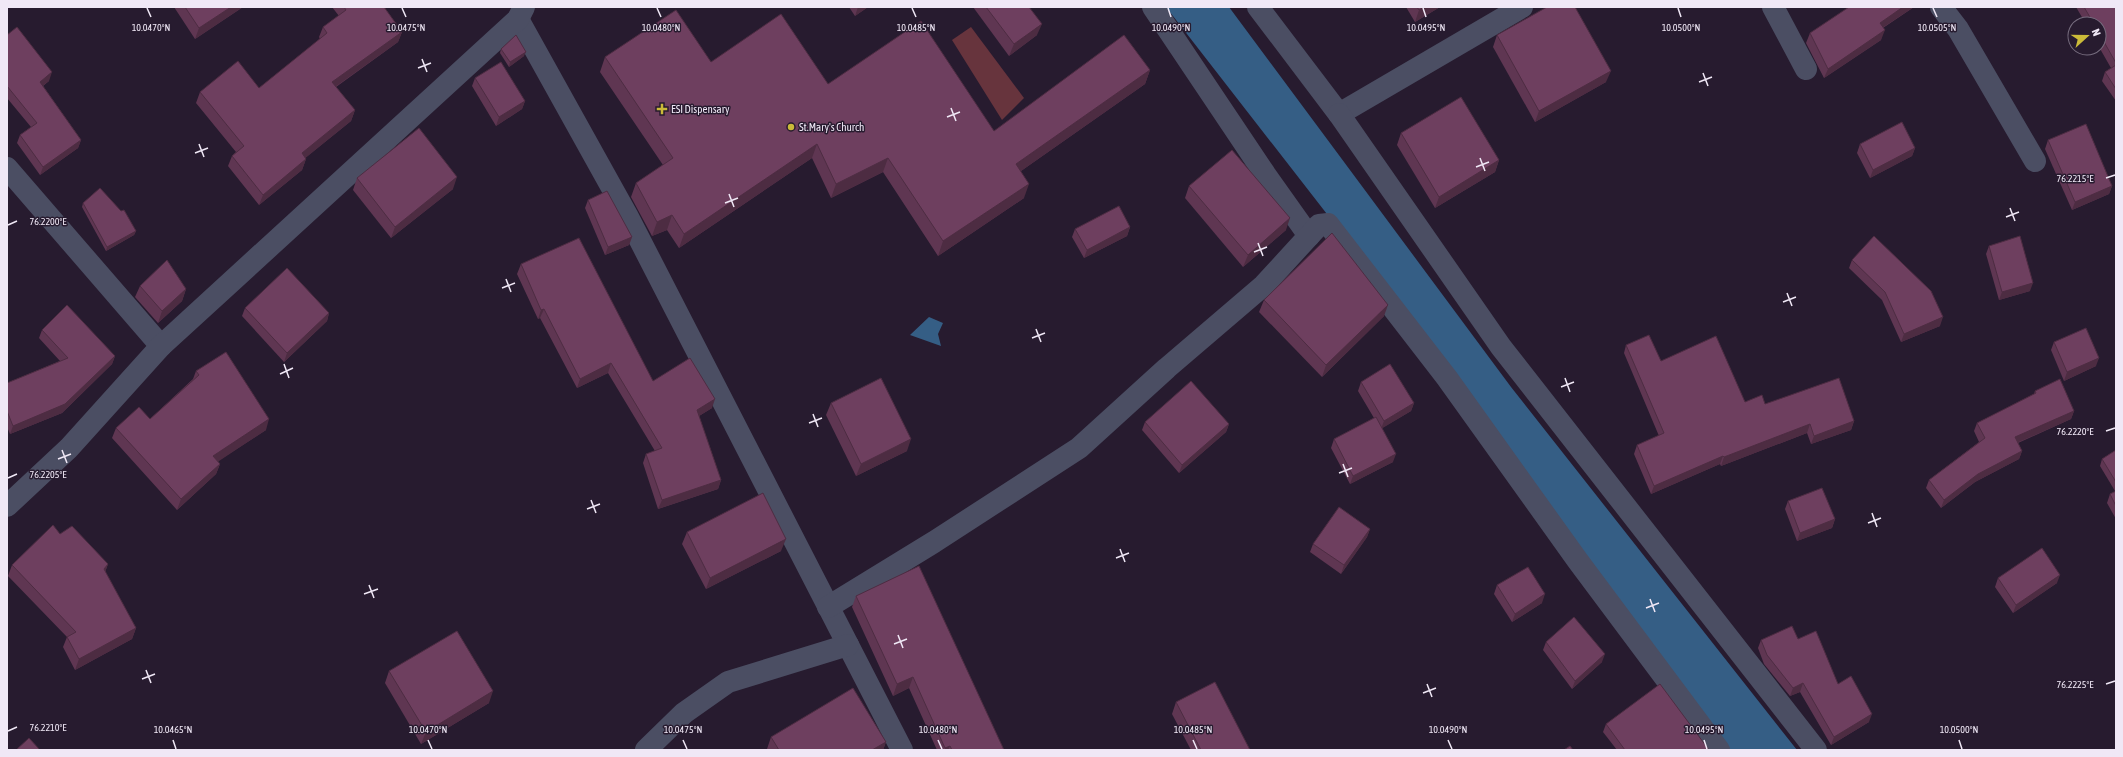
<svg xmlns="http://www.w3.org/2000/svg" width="2123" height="757" font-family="'Asap Condensed',sans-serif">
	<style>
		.green { fill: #67343d }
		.water { fill: #355e85 }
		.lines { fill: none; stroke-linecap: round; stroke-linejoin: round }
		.minor { stroke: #4b4e63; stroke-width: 22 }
		.wall { fill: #5f3652 }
		.shaded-wall { fill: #4d2c42 }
		.building { fill: #6e3f5f; stroke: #4d2c42 }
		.ticks { fill: none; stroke: #f0e8f6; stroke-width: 1.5 }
		.poi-dot { fill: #cbba39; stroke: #271b2f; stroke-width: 1.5 }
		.labels { text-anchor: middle; stroke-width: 3; stroke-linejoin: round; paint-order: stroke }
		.poi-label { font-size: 11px; fill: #f0e8f6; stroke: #271b2f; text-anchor: start }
		.ticks-label { font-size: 10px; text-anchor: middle; fill: #f0e8f6; stroke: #271b2f; stroke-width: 3; stroke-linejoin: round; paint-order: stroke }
	</style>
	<rect width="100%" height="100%" fill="#271b2f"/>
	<path class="green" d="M971,27L1024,98L1002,120L952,40Z"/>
	<g class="water">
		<path d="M1166,7H1229L1511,387L1797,750H1729L1487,420Z"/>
		<path d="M929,317L943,323L938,334L941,346L910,335Z"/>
	</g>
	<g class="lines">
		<g class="minor">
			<path d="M1153,7L1265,174L1309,236"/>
			<path d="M1258,7L1339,114L1522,7"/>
			<path d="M1773,7L1806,69"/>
			<path d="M1941,7L1958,29L2035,161"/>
			<path d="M518,19L627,215L902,750"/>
			<path d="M1339,114L1501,347L1816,750"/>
			<path d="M7,168L161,346"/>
			<path d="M7,506L69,448L161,346L518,19L524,7"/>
			<path d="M828,607L934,542L1079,448L1167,368L1264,285L1319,225L1328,224L1447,378L1578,561L1719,750"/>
			<path d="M646,750L684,713L728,682L848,645"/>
		</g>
	</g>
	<g class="wall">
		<path d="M174,7H243L195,39Z"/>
		<path d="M332,7H384L402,32L398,42L336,87L355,110L351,121L305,158L306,159L302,170L259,205L228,166L232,156L236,152L196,103L200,92L259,88L320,39L319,37L323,27L339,16Z"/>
		<path d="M849,7H868L855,16Z"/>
		<path d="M973,7H1029L1037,35L1009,56Z"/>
		<path d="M1406,7H1440L1415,22Z"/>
		<path d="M1914,7L1883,28L1881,40L1824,78L1806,43L1810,33Z"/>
		<path d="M2076,7H2116V101L2102,81L2105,72L2111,68L2099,47V24H2086Z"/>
		<path d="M7,35L49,81L43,86L81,140L78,148L40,175L17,143L20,135L31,127L7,98Z"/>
		<path d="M1497,35L1606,82L1535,122L1493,47Z"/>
		<path d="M501,49L524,56L509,67L500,53Z"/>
		<path d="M605,57L711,62L828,84L994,131L1150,70L1145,84L1021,171L1024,198L938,256L883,172L831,198L812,158L679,248L667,230L652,236L631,197L636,183L663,165L600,72Z"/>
		<path d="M475,78L525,101L522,109L496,126L472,86Z"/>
		<path d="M1401,133L1499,160L1495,172L1435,208L1397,145Z"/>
		<path d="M2048,140L2112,186L2109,194L2072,210L2045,149Z"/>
		<path d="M1860,144L1915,148L1912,156L1870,178L1857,153Z"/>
		<path d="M357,178L453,189L391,238L353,190Z"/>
		<path d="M1189,186L1286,230L1243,267L1185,198Z"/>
		<path d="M588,200L632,237L629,245L605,255L585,208Z"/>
		<path d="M83,203L121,211L136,231L134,235L106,251L82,207Z"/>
		<path d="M1130,227L1127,236L1084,258L1072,237L1075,229Z"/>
		<path d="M1989,246L2030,291L1999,300L1986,254Z"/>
		<path d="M1852,260L1940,326L1901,342L1882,300L1849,268Z"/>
		<path d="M521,264L653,381L712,408L699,416L721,480L718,489L658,509L643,463L646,454L655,451L608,373L577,388L540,318L538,319L517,274Z"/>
		<path d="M140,286L186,289L182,301L158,323L135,297Z"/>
		<path d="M1264,300L1384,316L1322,377L1259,312Z"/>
		<path d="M245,308L329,313L327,321L284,362L242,316Z"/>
		<path d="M42,330L115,356L112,364L62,413L10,434L7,427V383L60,361L39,338Z"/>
		<path d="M2054,342L2096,366L2064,381L2051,350Z"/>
		<path d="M1626,345L1745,402L1765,404L1854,421L1851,430L1811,444L1807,433L1721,466L1720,464L1651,494L1634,454L1637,445L1659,436L1624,353Z"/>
		<path d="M196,371L266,430L218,461L220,464L216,474L177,510L112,438L116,428L150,419L193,379Z"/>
		<path d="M1361,382L1414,403L1411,411L1382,428L1393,462L1350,484L1331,448L1334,439L1374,418L1358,391Z"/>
		<path d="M2035,391L2074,411L2071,419L2018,443L2022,451L2019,459L1975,482L1941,508L1926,488L1929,480L1979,442L1974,431L1977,423L2034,394Z"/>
		<path d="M831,403L907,451L856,476L826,415Z"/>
		<path d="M1145,422L1229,424L1226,432L1179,473L1142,430Z"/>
		<path d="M2116,450V491H2115L2100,466L2102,459Z"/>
		<path d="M2116,491V519L2107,503L2110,494Z"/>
		<path d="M1788,501L1835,519L1832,528L1797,541L1785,509Z"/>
		<path d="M1370,529L1367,537L1341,574L1310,552L1313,544Z"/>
		<path d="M687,532L781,551L706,589L682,544Z"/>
		<path d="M60,534L108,564L105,572L136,628L132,639L75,670L63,647L67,637L8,576L12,565Z"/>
		<path d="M1998,578L2057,583L2013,613L1995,587Z"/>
		<path d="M1497,585L1542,603L1512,622L1494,594Z"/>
		<path d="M856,596L1004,750H937L909,688L893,696L852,607Z"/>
		<path d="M1798,639L1838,684L1869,722L1831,745L1800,692L1790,696L1764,664L1758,648L1761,640Z"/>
		<path d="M1546,642L1602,662L1572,689L1543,650Z"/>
		<path d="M389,671L489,703L421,744L385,683Z"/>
		<path d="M1176,702L1250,750H1191L1172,714Z"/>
		<path d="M1606,724L1709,750H1617L1603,732Z"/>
		<path d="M771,737L886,742L883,750H768L767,749Z"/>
	</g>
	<g class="shaded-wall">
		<path d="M231,7H243L195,39L199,28Z"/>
		<path d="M858,7H868L855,16Z"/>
		<path d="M1424,7H1440L1415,22L1419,10Z"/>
		<path d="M1903,7H1914L1876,32L1880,23Z"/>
		<path d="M1042,24L1037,35L1009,56L1014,44Z"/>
		<path d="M1885,30L1881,40L1824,78L1828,69Z"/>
		<path d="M402,32L398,42L328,92L332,82Z"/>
		<path d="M526,52L524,56L509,67L510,62Z"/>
		<path d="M1150,70L1145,84L1011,178L1016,164Z"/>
		<path d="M1611,71L1606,82L1535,122L1539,111Z"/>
		<path d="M52,72L49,81L37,90L40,82Z"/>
		<path d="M525,101L522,109L496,126L499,117Z"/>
		<path d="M355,110L351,121L298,164L302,153Z"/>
		<path d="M81,140L78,148L40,175L43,167Z"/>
		<path d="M817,144L812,158L679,248L684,234Z"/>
		<path d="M1915,148L1912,156L1870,178L1873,170Z"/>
		<path d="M888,158L883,172L831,198L836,184Z"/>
		<path d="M306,159L302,170L259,205L263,195Z"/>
		<path d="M1499,160L1495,172L1435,208L1439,197Z"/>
		<path d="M457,177L453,189L391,238L395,227Z"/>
		<path d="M1029,184L1024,198L938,256L943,241Z"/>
		<path d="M2112,186L2109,194L2072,210L2075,202Z"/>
		<path d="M672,215L667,230L652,236L657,222Z"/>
		<path d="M1290,218L1286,230L1243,267L1248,255Z"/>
		<path d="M1130,227L1127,236L1084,258L1087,250Z"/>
		<path d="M136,231L134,235L106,251L107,247Z"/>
		<path d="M632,237L629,245L605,255L608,247Z"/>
		<path d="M2033,283L2030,291L1999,300L2002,292Z"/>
		<path d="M186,289L182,301L158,323L162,311Z"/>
		<path d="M1388,305L1384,316L1322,377L1326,365Z"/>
		<path d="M544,309L540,318L538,319L541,310Z"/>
		<path d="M329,313L327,321L284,362L287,353Z"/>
		<path d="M1943,317L1940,326L1901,342L1904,334Z"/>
		<path d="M115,356L112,364L62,413L10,434L13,426Z"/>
		<path d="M2099,358L2096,366L2064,381L2067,372Z"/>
		<path d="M611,363L608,373L577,388L580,379Z"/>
		<path d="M715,399L712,408L694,419L697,410Z"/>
		<path d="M1414,403L1411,411L1381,429L1384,421Z"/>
		<path d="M2074,411L2071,419L2012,445L2015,437Z"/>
		<path d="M269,419L266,430L210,467L213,456Z"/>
		<path d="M1854,421L1851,430L1811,444L1814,436Z"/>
		<path d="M1229,424L1226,432L1179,473L1182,465Z"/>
		<path d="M1810,424L1807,433L1721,466L1724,457Z"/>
		<path d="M911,439L907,451L856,476L861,464Z"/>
		<path d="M2022,451L2019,459L1975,482L1941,508L1944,500L1978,474Z"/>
		<path d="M1396,454L1393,462L1350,484L1353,476Z"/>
		<path d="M1723,456L1720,464L1651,494L1654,486Z"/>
		<path d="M220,464L216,474L177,510L181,499Z"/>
		<path d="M721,480L718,489L658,509L662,500Z"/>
		<path d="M1835,519L1832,528L1797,541L1800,533Z"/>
		<path d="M1370,529L1367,537L1341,574L1344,565Z"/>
		<path d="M786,539L781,551L706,589L710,578Z"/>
		<path d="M108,564L104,575V569Z"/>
		<path d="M2060,575L2057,583L2013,613L2016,605Z"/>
		<path d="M1545,594L1542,603L1512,622L1515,614Z"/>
		<path d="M136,628L132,639L75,670L79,659Z"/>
		<path d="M1605,654L1602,662L1572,689L1575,681Z"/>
		<path d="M913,677L909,688L893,696L897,684Z"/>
		<path d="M1803,683L1800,692L1790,696L1793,688Z"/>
		<path d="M493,691L489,703L421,744L426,732Z"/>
		<path d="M1872,714L1869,722L1831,745L1834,737Z"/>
		<path d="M886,742L883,750H872Z"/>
		<path d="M950,746L948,750H945V748Z"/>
	</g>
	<g class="building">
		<path d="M185,7H231L199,28Z"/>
		<path d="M344,7H384L402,32L332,82L355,110L302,153L306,159L263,195L232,156L244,146L200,92L238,61L259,88L327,33L323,27L346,10Z"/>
		<path d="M986,7H1029L1042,24L1014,44Z"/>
		<path d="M1417,7H1424L1419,10Z"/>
		<path d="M1547,7H1575L1611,71L1539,111L1497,35Z"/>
		<path d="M1849,7H1903L1880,23L1885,30L1828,69L1810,33Z"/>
		<path d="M2084,7H2116V63L2099,33V24H2094Z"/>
		<path d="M676,10L711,62L781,14L828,84L921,21L994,131L1124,35L1150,70L1016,164L1029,184L943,241L888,158L836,184L817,144L684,234L672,215L657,222L636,183L673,158L605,57Z"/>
		<path d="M17,27L52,72L40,82L81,140L43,167L20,135L37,123L7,86V35Z"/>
		<path d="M516,35L526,52L510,62L501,49Z"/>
		<path d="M501,62L525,101L499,117L475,78Z"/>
		<path d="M2116,65V89L2105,72Z"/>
		<path d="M1461,97L1499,160L1439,197L1401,133Z"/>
		<path d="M1902,122L1915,148L1873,170L1860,144Z"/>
		<path d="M2086,124L2112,186L2075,202L2048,140Z"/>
		<path d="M419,128L457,177L395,227L357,178Z"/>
		<path d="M1232,150L1290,218L1248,255L1189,186Z"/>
		<path d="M100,188L121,211L124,210L136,231L107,247L83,203Z"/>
		<path d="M607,191L632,237L608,247L588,200Z"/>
		<path d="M1119,206L1130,227L1087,250L1075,229Z"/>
		<path d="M1332,233L1388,305L1326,365L1264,300Z"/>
		<path d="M1874,236L1931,291L1943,317L1904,334L1885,292L1852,260Z"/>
		<path d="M2020,236L2033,283L2002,292L1989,246Z"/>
		<path d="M579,238L653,381L690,358L715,399L697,410L721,480L662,500L646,454L662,448L611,363L580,379L544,309L541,310L521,264Z"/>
		<path d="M167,260L186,289L162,311L140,286Z"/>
		<path d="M287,268L329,313L287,353L245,308Z"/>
		<path d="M67,305L115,356L65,404L13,426L7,411V383L68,358L42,330Z"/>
		<path d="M2086,328L2099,358L2067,372L2054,342Z"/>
		<path d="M1649,335L1661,361L1716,336L1745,402L1762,395L1765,404L1839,378L1854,421L1814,436L1810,424L1724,457L1723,456L1654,486L1637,445L1664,433L1626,345Z"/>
		<path d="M226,352L269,419L213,456L220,464L181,499L116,428L139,407L150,419L199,375L196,371Z"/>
		<path d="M1390,364L1414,403L1384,421L1361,382Z"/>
		<path d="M881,378L911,439L861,464L831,403Z"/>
		<path d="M2060,379L2074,411L2015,437L2022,451L1978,474L1944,500L1929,480L1985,438L1977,423L2036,393L2035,391Z"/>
		<path d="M1191,381L1229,424L1182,465L1145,422Z"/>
		<path d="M1376,417L1396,454L1353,476L1334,439Z"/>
		<path d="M2116,450V482L2102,459Z"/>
		<path d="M1822,488L1835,519L1800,533L1788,501Z"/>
		<path d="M2116,491V506L2110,494Z"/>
		<path d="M763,493L786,539L710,578L687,532Z"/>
		<path d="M1339,507L1370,529L1344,565L1313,544Z"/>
		<path d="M53,525L60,534L72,526L108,564L104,569L136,628L79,659L67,637L76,632L12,565Z"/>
		<path d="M2042,548L2060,575L2016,605L1998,578Z"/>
		<path d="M919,566L1004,750H952L950,746L945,748L913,677L897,684L856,596Z"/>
		<path d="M1528,567L1545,594L1515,614L1497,585Z"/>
		<path d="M1574,617L1605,654L1575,681L1546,642Z"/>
		<path d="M1792,626L1798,639L1816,631L1838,684L1851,676L1872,714L1834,737L1803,683L1793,688L1767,655L1761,640Z"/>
		<path d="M457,631L493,691L426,732L389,671Z"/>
		<path d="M1215,682L1250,750H1201L1176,702Z"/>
		<path d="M1660,684L1709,750H1625L1606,724Z"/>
		<path d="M853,688L886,742L872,750H779L771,737Z"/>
		<path d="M29,738L40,750H16Z"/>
		<path d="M1570,746L1573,750H1564Z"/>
	</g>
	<path class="ticks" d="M147,8L151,17M402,8L406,17M657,8L661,17M912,8L916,17M1168,8L1171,17M1423,8L1426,17M1678,8L1681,17M1933,8L1937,17M422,59L427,72M418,68L431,63M1703,73L1708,86M1699,82L1712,77M951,108L956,121M947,117L960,112M199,144L204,157M195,153L208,148M1480,158L1485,171M1476,167L1489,162M2106,178L2115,175M729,194L734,207M725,203L738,198M2010,208L2015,221M2006,217L2019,212M8,225L17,221M1258,243L1263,256M1254,252L1267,247M506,279L511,292M502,288L515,283M1787,293L1792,306M1783,302L1796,297M1036,329L1041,342M1032,338L1045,333M284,364L289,378M280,374L293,368M1565,378L1570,392M1561,387L1574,382M813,414L818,427M809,423L822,418M2106,431L2115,428M62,450L67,463M58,459L71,454M1343,464L1348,477M1339,473L1352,468M8,478L17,474M591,500L596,513M587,509L600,504M1872,513L1877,527M1868,523L1881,518M1120,549L1125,562M1116,558L1129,553M369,585L374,598M364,594L378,589M1650,599L1655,612M1646,608L1659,603M898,635L903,648M894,644L907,639M146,670L151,683M142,679L155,674M1427,684L1432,697M2106,684L2115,681M1423,693L1436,688M8,731L17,727M173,740L176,749M428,740L432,749M683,740L687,749M938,740L942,749M1193,740L1197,749M1448,740L1452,749M1704,740L1707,749M1959,740L1962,749"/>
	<g class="poi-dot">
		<path d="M660 103h4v4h4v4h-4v4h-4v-4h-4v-4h4z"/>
		<circle cx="791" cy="127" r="4"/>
	</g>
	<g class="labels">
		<g class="poi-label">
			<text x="671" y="113">ESI Dispensary</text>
			<text x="799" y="131">St.Mary's Church</text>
		</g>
	</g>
	<g class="ticks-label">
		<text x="151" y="31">10.0470°N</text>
		<text x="406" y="31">10.0475°N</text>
		<text x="661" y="31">10.0480°N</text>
		<text x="916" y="31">10.0485°N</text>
		<text x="1171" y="31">10.0490°N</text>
		<text x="1426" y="31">10.0495°N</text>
		<text x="1681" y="31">10.0500°N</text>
		<text x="1937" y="31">10.0505°N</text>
		<text x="2075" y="182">76.2215°E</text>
		<text x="48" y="225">76.2200°E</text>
		<text x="2075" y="435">76.2220°E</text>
		<text x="48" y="478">76.2205°E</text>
		<text x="2075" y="688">76.2225°E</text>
		<text x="48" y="731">76.2210°E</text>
		<text x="173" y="733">10.0465°N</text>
		<text x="428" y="733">10.0470°N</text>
		<text x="683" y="733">10.0475°N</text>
		<text x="938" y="733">10.0480°N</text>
		<text x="1193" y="733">10.0485°N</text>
		<text x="1448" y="733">10.0490°N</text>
		<text x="1704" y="733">10.0495°N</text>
		<text x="1959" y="733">10.0500°N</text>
	</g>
	<rect width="2123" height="757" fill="none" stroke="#f0e8f6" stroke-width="16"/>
	<g transform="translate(2087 36) rotate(69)"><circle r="19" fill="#271b2f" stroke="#776d7f"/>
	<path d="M0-3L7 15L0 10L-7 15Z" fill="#cbba39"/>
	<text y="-6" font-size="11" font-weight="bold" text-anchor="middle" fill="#f0e8f6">N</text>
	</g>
</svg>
